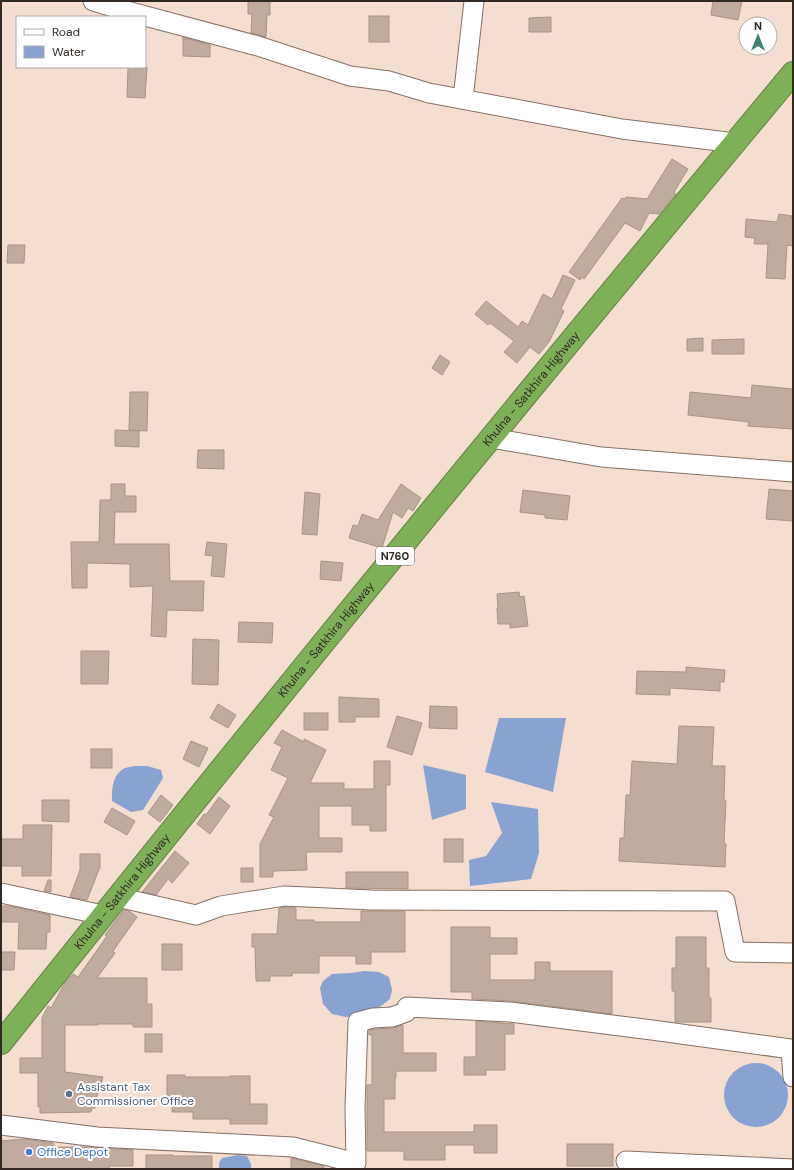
<svg xmlns="http://www.w3.org/2000/svg" width="794" height="1170" font-family="'DM Sans',sans-serif">
	<style>
		.water { fill: #88a2d1 }
		.building { fill: #c1ab9e; stroke: #a89386 }
		.lines { fill: none; stroke-linecap: round; stroke-linejoin: round }
		.minor-casing { stroke: #857165; stroke-width: 21 }
		.highway-casing { stroke: #628145; stroke-width: 24 }
		.minor { stroke: #fff; stroke-width: 19 }
		.highway { stroke: #7db057; stroke-width: 22 }
		.service-dot { fill: #5c6f8a; stroke: #fff; stroke-width: 1.5 }
		.shop-dot { fill: #3f7fe0; stroke: #fff; stroke-width: 1.5 }
		.labels { text-anchor: middle; stroke-width: 4; stroke-linejoin: round; paint-order: stroke }
		.shield { fill: #fff; stroke: #6f6965; stroke-width: 1 }
		.shield-label { font-size: 11px; font-weight: bold; fill: #312923 }
		.street-label { font-size: 12px; fill: #312923; stroke: #fff }
		.service-label { font-size: 12px; fill: #4e5e75; stroke: #fff; text-anchor: start }
		.shop-label { font-size: 12px; fill: #366cbe; stroke: #fff; text-anchor: start }
	</style>
	<rect width="100%" height="100%" fill="#f5ded0"/>
	<g class="water">
		<path d="M499,718H566L553,792L485,772Z"/>
		<path d="M423,765L466,775V809L432,820Z"/>
		<path d="M135,766H147L161,770L163,778L143,810L131,812L112,801C112,790 112,776 123,769C126,767 132,767 135,766Z"/>
		<path d="M491,802L538,809L539,853L531,879L470,886L469,860L486,856L502,833Z"/>
		<path d="M364,971L379,972L389,977L392,990L390,999L381,1006L362,1015L346,1017L332,1014L323,1004L320,988L323,981L332,974L351,973Z"/>
		<circle cx="756" cy="1095" r="32"/>
		<path d="M238,1155L247,1156L251,1164V1169H219V1163L222,1158Z"/>
	</g>
	<g class="building">
		<path d="M248,1H270V15H267L266,37L251,33L252,14H248Z"/>
		<path d="M713,1H742L738,20L711,15Z"/>
		<rect x="369" y="16" width="20" height="26"/>
		<path d="M551,17V32H529V18Z"/>
		<path d="M183,37L210,45V57L183,56Z"/>
		<path d="M128,67H147L145,98L127,97Z"/>
		<path d="M672,159L688,169L674,192L676,194L659,214L649,213L640,231L625,223L584,279L582,277L580,280L569,272L622,198L626,199V197L647,199Z"/>
		<path d="M779,214L792,216L791,218H793V246L787,245L785,279L766,278L768,244H754L755,238L745,237L746,219L777,222Z"/>
		<path d="M8,245H25L24,263H7Z"/>
		<path d="M563,275L575,280L561,309L564,311L549,342L539,354L530,347L517,363L504,352L514,341L490,323L488,325L475,314L486,301L518,327L522,321L528,325L543,294L552,299Z"/>
		<path d="M703,338V351H687V339Z"/>
		<path d="M744,339V354H712V340Z"/>
		<path d="M440,355L450,362L442,375L432,368Z"/>
		<path d="M752,385L793,389V429L748,426L749,422L688,415L690,392L751,398Z"/>
		<path d="M130,392H148L147,431L129,430Z"/>
		<path d="M115,430L139,431V447L115,446Z"/>
		<path d="M198,450H224V469L197,468Z"/>
		<path d="M111,484H125V496H136V512H115L114,544H169L170,581H204L203,611L167,610L166,637L151,636L153,586L130,587V564L87,563V588H72L71,542H99L100,500H111Z"/>
		<path d="M401,484L421,498L413,511L408,508L402,518L393,512L382,548L349,538L353,525L358,526L362,514L378,520L394,495Z"/>
		<path d="M769,489L793,491V521L766,519Z"/>
		<path d="M523,490L570,496L567,520L545,518V515L520,512Z"/>
		<path d="M305,492L320,494L317,535L302,534Z"/>
		<path d="M207,542L227,544L224,577L211,576L213,556L205,555Z"/>
		<path d="M321,561L343,563L341,581L320,579Z"/>
		<path d="M519,592L520,597L524,596L528,626L510,628V624H498L497,608H498L497,594Z"/>
		<path d="M239,622L273,623L272,643L238,642Z"/>
		<path d="M193,639L219,640L218,685L192,684Z"/>
		<path d="M81,651H109L108,684H81Z"/>
		<path d="M686,667L725,670L724,682H720V691L670,688V695L636,694L637,671L686,672Z"/>
		<path d="M339,697L379,699V717H355V722H339Z"/>
		<path d="M218,704L236,715L228,728L210,718Z"/>
		<path d="M430,706L457,707V729L429,728Z"/>
		<rect x="304" y="713" width="24" height="17"/>
		<path d="M397,716L422,723L412,755L387,747Z"/>
		<path d="M679,726L714,727L712,766H725L724,800L726,801L724,843L726,844L725,867L619,861L620,838H624L626,795H630L632,761L677,764Z"/>
		<path d="M282,730L304,742V739L326,750L310,783H344V789H374V761H390V785H386V831H370V825H352V806H319V838H342V852H306L307,870L273,871V877H260V844L274,817L269,815L288,778L271,770L282,747L274,743Z"/>
		<path d="M191,741L208,748L199,767L183,759Z"/>
		<rect x="91" y="749" width="21" height="19"/>
		<path d="M161,795L173,805L160,822L148,813Z"/>
		<path d="M219,797L230,806L210,834L197,824L204,814L206,815Z"/>
		<path d="M42,800H69V822L42,821Z"/>
		<path d="M112,808L135,821L127,835L104,822Z"/>
		<path d="M23,825H52L51,876H22V866H1V839H23Z"/>
		<rect x="444" y="839" width="19" height="23"/>
		<path d="M175,851L189,863L172,883L168,879L156,895L142,892Z"/>
		<path d="M80,854H100V867L87,900L70,897L80,870Z"/>
		<rect x="241" y="868" width="12" height="14"/>
		<path d="M346,872H408V889L346,888Z"/>
		<path d="M48,880H51V892L44,891Z"/>
		<path d="M1,906H10L50,915V932H47L46,949H18L19,922H1Z"/>
		<path d="M285,907L296,908V920H314V922H361V911H405V952H371V964H356V956H319V973H292V976H270V981H256L255,947H252V934H277L279,908Z"/>
		<path d="M124,910L129,911L137,917L113,951L115,953L97,978H147V1004H152V1027H133V1024H98V1025H65V1072L103,1077L95,1102V1108H92L91,1112L40,1113V1107H38V1073H20V1058H42V1018L48,1006L51,1008L65,983L73,974L78,977L107,936L105,935Z"/>
		<path d="M451,927H490V938H517V954H490V980H535V962H550V971H612V1014L511,1001L472,999V992H451Z"/>
		<path d="M676,937H706V968H709V998H711V1022H675V991H672V968H676Z"/>
		<rect x="162" y="944" width="20" height="26"/>
		<path d="M1,952H15L14,970H1Z"/>
		<path d="M476,1021L514,1024V1034H505V1070H486V1075H464V1057H476Z"/>
		<path d="M403,1025V1053H436V1071H396V1078H395V1099H384V1132H474V1125H497V1153H474V1145H445V1160H404V1151H367V1085H372V1035H369V1030L375,1029L393,1028Z"/>
		<rect x="145" y="1034" width="17" height="18"/>
		<path d="M167,1075H185V1077H230V1076H250V1104H267V1124H230V1119H193V1112H172V1096H167Z"/>
		<path d="M25,1139L53,1143L55,1147H89L133,1150V1166H109V1169H1V1141Z"/>
		<rect x="567" y="1144" width="46" height="22"/>
		<path d="M146,1155H173V1156H212V1169H146Z"/>
		<path d="M291,1158L324,1166V1169H291Z"/>
	</g>
	<g class="lines">
		<defs>
			<g id="minor">
				<path d="M93,1L123,10L258,46L350,76L389,81L429,93L622,129L735,143"/>
				<path d="M463,99L474,1"/>
				<path d="M491,438L601,457L793,472"/>
				<path d="M1,893L103,915"/>
				<path d="M117,897L196,915L221,906L284,896L372,900L725,901L735,952L793,953"/>
				<path d="M1,1125L97,1137L293,1147L356,1163L355,1107L358,1022L373,1018L392,1017L406,1012L407,1007L510,1012L652,1030L791,1049L793,1077"/>
				<path d="M626,1161L793,1169"/>
			</g>
			<g id="highway">
				<path id="s1" d="M1,1043C261,717 525,394 793,73"/>
			</g>
		</defs>
		<use href="#minor" class="minor-casing"/>
		<use href="#highway" class="highway-casing"/>
		<use href="#minor" class="minor"/>
		<use href="#highway" class="highway"/>
	</g>
	<circle class="service-dot" cx="69" cy="1094" r="4"/>
	<circle class="shop-dot" cx="29" cy="1152" r="4"/>
	<g class="labels">
		<rect class="shield" x="376" y="547" width="38" height="18" rx="3"/>
		<g class="shield-label">
			<text x="395" y="560">N760</text>
		</g>
		<g class="street-label">
			<text dy="4" stroke="none"><textPath href="#s1" startOffset="842">Khulna - Satkhira Highway</textPath></text>
			<text dy="4" stroke="none"><textPath href="#s1" startOffset="518">Khulna - Satkhira Highway</textPath></text>
			<text dy="4" stroke="none"><textPath href="#s1" startOffset="194">Khulna - Satkhira Highway</textPath></text>
		</g>
		<g class="service-label">
			<text x="77" y="1091">Assistant Tax<tspan x="77" dy="14">Commissioner Office</tspan></text>
		</g>
		<g class="shop-label">
			<text x="37" y="1156">Office Depot</text>
		</g>
	</g>
	<rect width="794" height="1170" fill="none" stroke="#312923" stroke-width="4"/>
	<rect x="16" y="16" width="130" height="52" fill="#ffffff" stroke="#ada9a7"/>
	<rect x="24" y="29" width="20" height="6" fill="#ffffff" stroke="#ada9a7"/>
	<text x="52" y="36" font-size="12" fill="#312923">Road</text>
	<rect x="24" y="46" width="20" height="12" fill="#88a2d1" stroke="#ada9a7"/>
	<text x="52" y="56" font-size="12" fill="#312923">Water</text>
	<g transform="translate(758 36)"><circle r="19" fill="#ffffff" stroke="#ada9a7"/>
	<path d="M0-3L7 15L0 10L-7 15Z" fill="#408171"/>
	<text y="-6" font-size="11" font-weight="bold" text-anchor="middle" fill="#312923">N</text>
	</g>
</svg>
